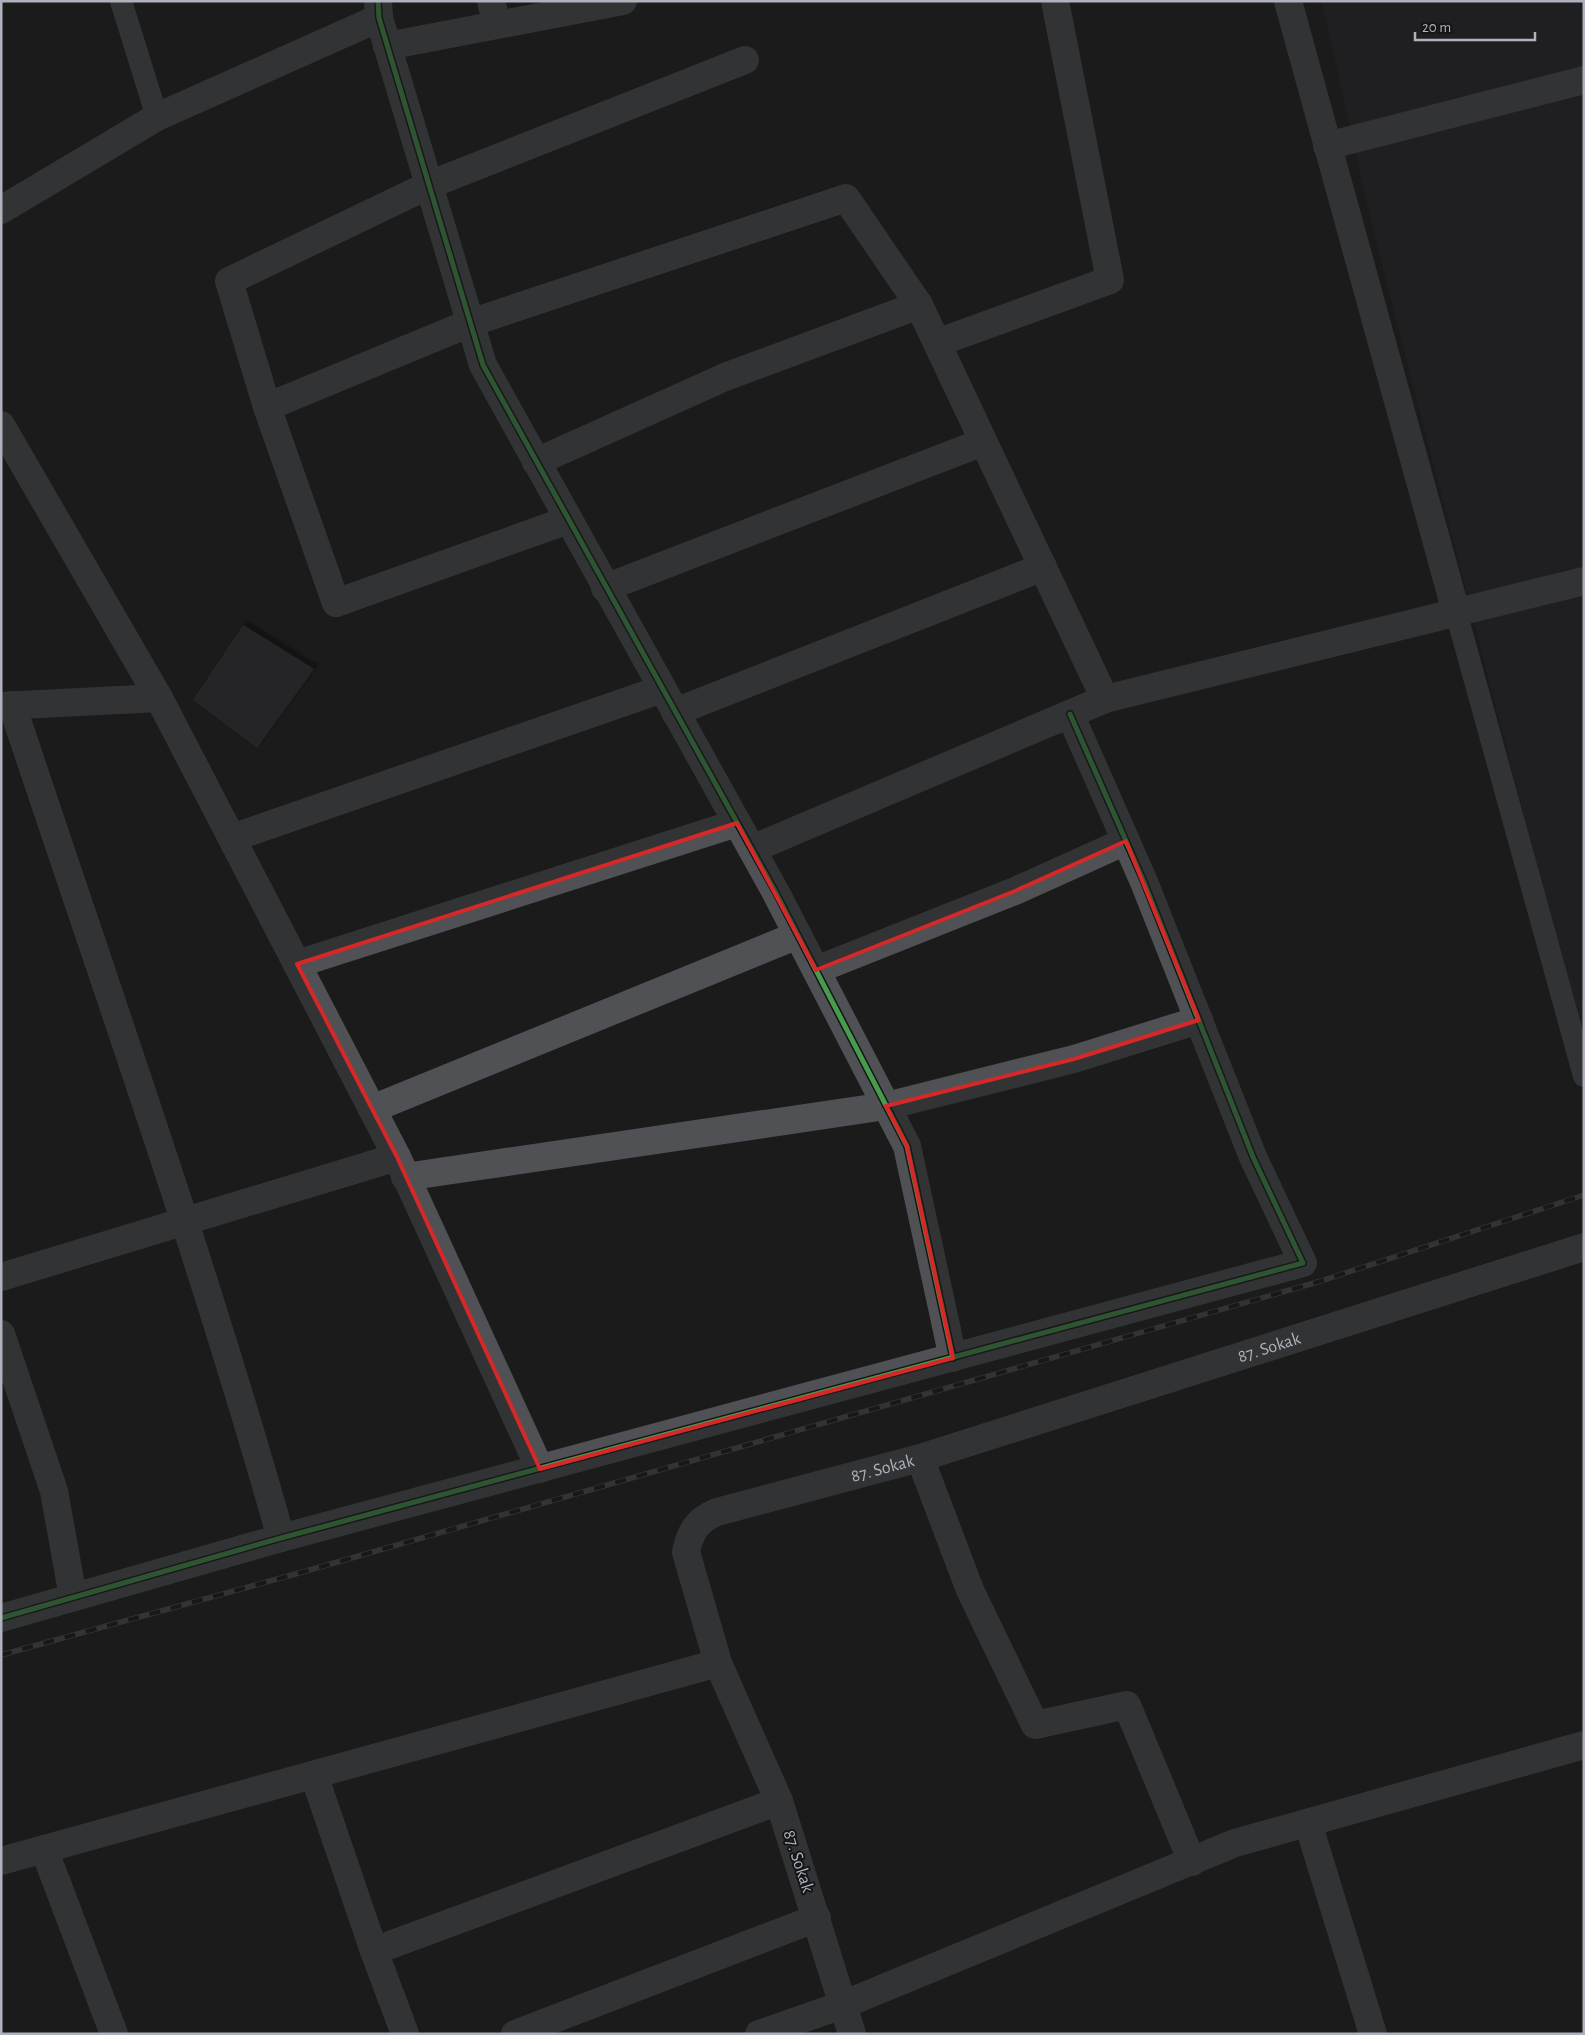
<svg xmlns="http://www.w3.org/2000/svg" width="1585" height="2035" font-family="'Alegreya Sans',sans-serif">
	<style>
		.built { fill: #252528 }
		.building { fill: #333334; filter: url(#shadow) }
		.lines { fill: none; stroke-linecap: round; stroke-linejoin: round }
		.lane { stroke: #4f5155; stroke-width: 22 }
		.street { stroke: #4f5155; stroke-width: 28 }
		.rail-casing { stroke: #505153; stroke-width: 5.5 }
		.rail { stroke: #151518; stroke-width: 4; stroke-dasharray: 11; stroke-linecap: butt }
		.cycleway-casing { stroke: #151518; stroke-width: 8 }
		.cycleway { stroke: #469c4c; stroke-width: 5 }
		.marked { fill: none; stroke: #d62828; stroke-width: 4; stroke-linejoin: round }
		.labels { text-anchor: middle; stroke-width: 4; stroke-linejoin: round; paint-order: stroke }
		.street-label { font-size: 18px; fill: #adb2bc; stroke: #151518 }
	</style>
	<defs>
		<filter id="shadow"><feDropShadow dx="4.5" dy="-4.5" stdDeviation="1" flood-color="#0009"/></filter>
	</defs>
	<rect width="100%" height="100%" fill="#1b1b1c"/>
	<path class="built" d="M1322,1H1584V1049L1371,222Z"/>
	<path class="building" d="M243,625L314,669L257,748L193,700Z"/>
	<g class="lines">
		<g class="lane">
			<path d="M121,1L157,117"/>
			<path d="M1456,612L1584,1076"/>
		</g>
		<g class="street">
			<path d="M378,1L379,18L483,365L775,891L907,1146L953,1358"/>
			<path d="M491,1L497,25"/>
			<path d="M1288,1L1456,612"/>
			<path d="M387,46L623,1"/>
			<path d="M1327,146L1584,80"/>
			<path d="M1,210L157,117L379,18"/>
			<path d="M937,343L1110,280L1055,1"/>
			<path d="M267,407L470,323L846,198L919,305L1105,699"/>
			<path d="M1,425L159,698"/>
			<path d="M536,462L725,377L919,305"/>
			<path d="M568,520L336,603L267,407L229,281L429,185L745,60"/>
			<path d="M605,588L983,442"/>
			<path d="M12,705C104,982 202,1257 281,1538"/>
			<path d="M1,706L159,698L397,1157L540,1469"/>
			<path d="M675,712L1043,567"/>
			<path d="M232,838L662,689"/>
			<path d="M752,849L1105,699L1584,581"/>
			<path d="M297,964L737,823"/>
			<path d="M816,970L1015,891L1126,841"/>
			<path d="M372,1109L798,935"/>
			<path d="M405,1177L886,1106L1074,1059L1199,1020"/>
			<path d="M1,1277L397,1157"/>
			<path d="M1,1334L54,1491L73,1597"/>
			<path d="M920,1458L970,1590L1035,1725L1127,1705L1192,1862"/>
			<path d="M1,1618L281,1538L1303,1263L1253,1157L1144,882L1070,714"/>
			<path d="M314,1775L374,1951L405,2034"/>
			<path d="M1308,1823L1373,2034"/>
			<path d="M44,1849L114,2034"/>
			<path d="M1,1861L718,1663"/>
			<path d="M374,1951L779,1801"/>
			<path d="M515,2034L817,1918"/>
			<path d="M759,2034L845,2004L1235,1843L1584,1745"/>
			<path id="s1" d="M852,2034L779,1801L718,1663L686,1552C690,1532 697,1520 717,1512L920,1458L1584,1247"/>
		</g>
		<defs>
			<path id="rail" d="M1,1655L299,1573L1321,1281L1584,1195"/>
		</defs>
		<use href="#rail" class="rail-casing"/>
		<use href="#rail" class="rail"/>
		<defs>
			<g id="cycleway">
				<path d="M378,1L379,18L483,365L775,891L907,1146L953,1358"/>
				<path d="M1,1618L281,1538L1303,1263L1253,1157L1144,882L1070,714"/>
			</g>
		</defs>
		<use href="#cycleway" class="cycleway-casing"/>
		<use href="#cycleway" class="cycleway"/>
	</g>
	<path d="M0 0H1585V2035H0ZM737,823L816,970L1015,891L1126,841L1199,1020L1074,1059L886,1106L907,1146L953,1358L540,1469L397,1157L297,964Z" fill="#1b1b1c" fill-opacity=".55" fill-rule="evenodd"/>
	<path class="marked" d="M737,823L816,970L1015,891L1126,841L1199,1020L1074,1059L886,1106L907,1146L953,1358L540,1469L397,1157L297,964Z"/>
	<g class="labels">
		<g class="street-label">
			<text dy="6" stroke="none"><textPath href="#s1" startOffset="1140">87. Sokak</textPath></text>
			<text dy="6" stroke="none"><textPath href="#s1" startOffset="735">87. Sokak</textPath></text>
			<text transform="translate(799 1861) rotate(72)" y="6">87. Sokak</text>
		</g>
	</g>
	<rect width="1585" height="2035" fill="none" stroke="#adb2bc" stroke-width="5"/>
	<path d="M1415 32v8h120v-8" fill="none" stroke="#adb2bc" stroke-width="2.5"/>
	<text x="1422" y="32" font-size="15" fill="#adb2bc" stroke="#151518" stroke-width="4" paint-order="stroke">20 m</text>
</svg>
